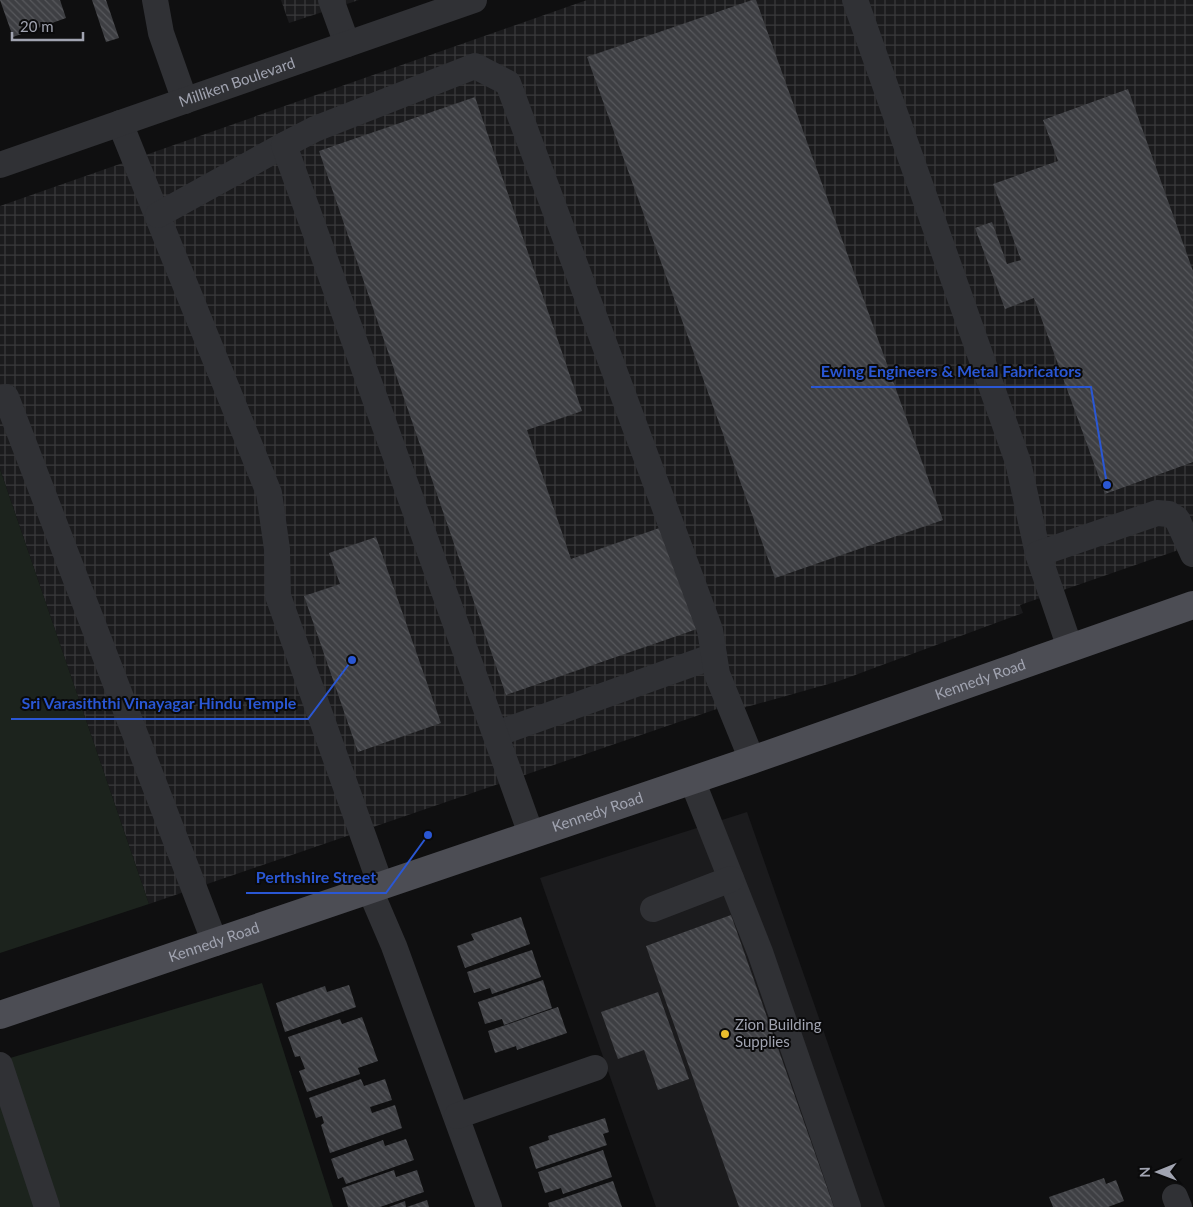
<svg xmlns="http://www.w3.org/2000/svg" width="1193" height="1207" font-family="Lato,sans-serif">
	<style>
		.built { fill: #1b1b1d }
		.industrial { fill: url(#industrial-grid) }
		.grass { fill: #1c231d }
		.building { fill: url(#building-back-hatch) }
		.lines { fill: none; stroke-linecap: round; stroke-linejoin: round }
		.minor { stroke: #303135; stroke-width: 26 }
		.major { stroke: #4c4d54; stroke-width: 28 }
		.poi-dot { fill: #ebbd2d; stroke: #0a0a0b; stroke-width: 2 }
		.labels { text-anchor: middle; stroke-width: 4; stroke-linejoin: round; paint-order: stroke }
		.street-label { font-size: 15px; fill: #a1a4b1; stroke: #0a0a0b }
		.poi-label { font-size: 15px; fill: #a1a4b1; stroke: #0a0a0b; text-anchor: start }
		.leader { fill: none; stroke: #2a57d4; stroke-width: 2 }
		.callout-dot { fill: #2a57d4; stroke: #0a0a0b; stroke-width: 2 }
		.callout-label { font-size: 16px; text-anchor: middle; font-weight: bold; fill: #2a57d4; stroke: #0a0a0b; stroke-width: 4; stroke-linejoin: round; paint-order: stroke }
	</style>
	<defs>
		<pattern id="industrial-grid" width="8" height="8" patternUnits="userSpaceOnUse" patternTransform="scale(1.25)"><rect width="8" height="8" fill="#1b1b1d"/><path d="M0 4h8M4 0v8" fill="none" stroke="#39393b"/></pattern>
		<pattern id="building-back-hatch" width="6" height="6" patternUnits="userSpaceOnUse" patternTransform="scale(1.25)"><rect width="6" height="6" fill="#3e3f43"/><path d="M-1 5l2 2M0 0l6 6M5-1l2 2" fill="none" stroke="#57585c"/></pattern>
	</defs>
	<rect width="100%" height="100%" fill="#0f0f10"/>
	<path class="built" d="M747,812L885,1207H656L540,878Z"/>
	<g class="industrial">
		<path d="M281,0H359L289,23Z"/>
		<path d="M587,0H1193V545L1020,605L1023,613L839,681L743,708L740,701L149,904L0,469V206Z"/>
	</g>
	<g class="grass">
		<path d="M0,469L149,904L0,953Z"/>
		<path d="M262,983L333,1207H0V1061Z"/>
	</g>
	<g class="building">
		<path d="M0,0H60L66,18L13,37Z"/>
		<path d="M92,0H106L119,38L106,42Z"/>
		<path d="M752,0H756L943,520L775,578L587,57Z"/>
		<path d="M1128,89L1193,271V462L1105,494L1034,298L1005,309L975,228L992,222L1007,264L1021,260L993,184L1058,161L1043,120Z"/>
		<path d="M475,97L582,411L527,430L571,559L665,526L700,628L506,695L319,151Z"/>
		<path d="M376,537L441,723L358,752L304,596L340,584L329,553Z"/>
		<path d="M731,915L834,1207H739L646,946Z"/>
		<path d="M521,917L530,944L465,968L457,946L474,940L471,934Z"/>
		<path d="M532,950L541,977L492,994L490,988L474,993L467,972Z"/>
		<path d="M543,980L552,1008L504,1025L502,1019L485,1024L478,1002Z"/>
		<path d="M349,985L356,1007L285,1032L276,1003L325,986L327,992Z"/>
		<path d="M658,992L689,1079L658,1090L644,1050L618,1059L601,1012Z"/>
		<path d="M558,1007L567,1033L517,1050L516,1046L495,1053L488,1031Z"/>
		<path d="M362,1017L378,1061L358,1068L360,1074L307,1092L299,1071L305,1069L300,1056L295,1057L288,1037L340,1019L342,1024Z"/>
		<path d="M361,1079L364,1086L385,1079L392,1100L370,1107L372,1113L395,1105L402,1128L330,1153L321,1125L324,1123L322,1116L316,1118L309,1098Z"/>
		<path d="M605,1118L609,1132L603,1134L607,1145L536,1169L529,1147L549,1140L548,1136Z"/>
		<path d="M406,1139L414,1160L346,1184L343,1177L338,1179L331,1159L383,1140L385,1146Z"/>
		<path d="M603,1150L612,1177L563,1194L561,1188L545,1193L538,1172Z"/>
		<path d="M394,1170L396,1177L417,1170L424,1192L380,1207H348L342,1188Z"/>
		<path d="M1104,1178L1106,1184L1116,1180L1124,1201L1108,1207H1053L1049,1197Z"/>
		<path d="M613,1181L622,1207H549L548,1203Z"/>
		<path d="M427,1200L429,1207H407Z"/>
		<path d="M405,1201L406,1207H389Z"/>
	</g>
	<g class="lines">
		<g class="minor">
			<path d="M155,0L161,33L185,101"/>
			<path d="M331,0L347,44"/>
			<path d="M855,0L1018,462L1038,554"/>
			<path d="M120,123L269,493L277,549L278,596L381,886"/>
			<path id="s1" d="M0,165L474,0"/>
			<path d="M158,215L284,145"/>
			<path d="M6,397L215,943"/>
			<path d="M1070,648L1038,554L1157,513L1169,514L1177,519L1193,554"/>
			<path d="M496,734L714,656"/>
			<path d="M692,780L760,952L848,1207"/>
			<path d="M531,834L284,145L315,129L475,66L508,83L710,630L717,674L752,760"/>
			<path d="M370,890L394,946L489,1207"/>
			<path d="M653,909L731,879"/>
			<path d="M0,1065L47,1207"/>
			<path d="M457,1116L595,1068"/>
			<path d="M1175,1197L1179,1207"/>
		</g>
		<path class="major" id="s2" d="M0,1015L752,760L1193,605"/>
	</g>
	<circle class="poi-dot" cx="725" cy="1034" r="5"/>
	<g class="labels">
		<g class="street-label">
			<text dy="5" stroke="none"><textPath href="#s1" startOffset="251">Milliken Boulevard</textPath></text>
			<text dy="5" stroke="none"><textPath href="#s2" startOffset="1036">Kennedy Road</textPath></text>
			<text dy="5" stroke="none"><textPath href="#s2" startOffset="631">Kennedy Road</textPath></text>
			<text dy="5" stroke="none"><textPath href="#s2" startOffset="226">Kennedy Road</textPath></text>
		</g>
		<g class="poi-label">
			<text x="735" y="1030">Zion Building<tspan x="735" dy="17">Supplies</tspan></text>
		</g>
	</g>
	<path class="leader" d="M1107 485L1091 387H811M352 660L308 719H11M428 835L386 893H246"/>
	<g class="callout-dot">
		<circle cx="1107" cy="485" r="5"/>
		<circle cx="352" cy="660" r="5"/>
		<circle cx="428" cy="835" r="5"/>
	</g>
	<g class="callout-label">
		<text x="951" y="377">Ewing Engineers &amp; Metal Fabricators</text>
		<text x="159" y="709">Sri Varasiththi Vinayagar Hindu Temple</text>
		<text x="316" y="883">Perthshire Street</text>
	</g>
	<g transform="translate(1158 1172) rotate(269)" stroke="#0a0a0b" stroke-width="4" paint-order="stroke">
	<path d="M0-4L9 19L0 12L-9 19Z" fill="#a1a4b1"/>
	<text y="-8" font-size="14" font-weight="bold" text-anchor="middle" fill="#a1a4b1">N</text>
	</g>
	<path d="M12 32v8h71v-8" fill="none" stroke="#a1a4b1" stroke-width="2.5"/>
	<text x="20" y="32" font-size="15" fill="#a1a4b1" stroke="#0a0a0b" stroke-width="4" paint-order="stroke">20 m</text>
</svg>
